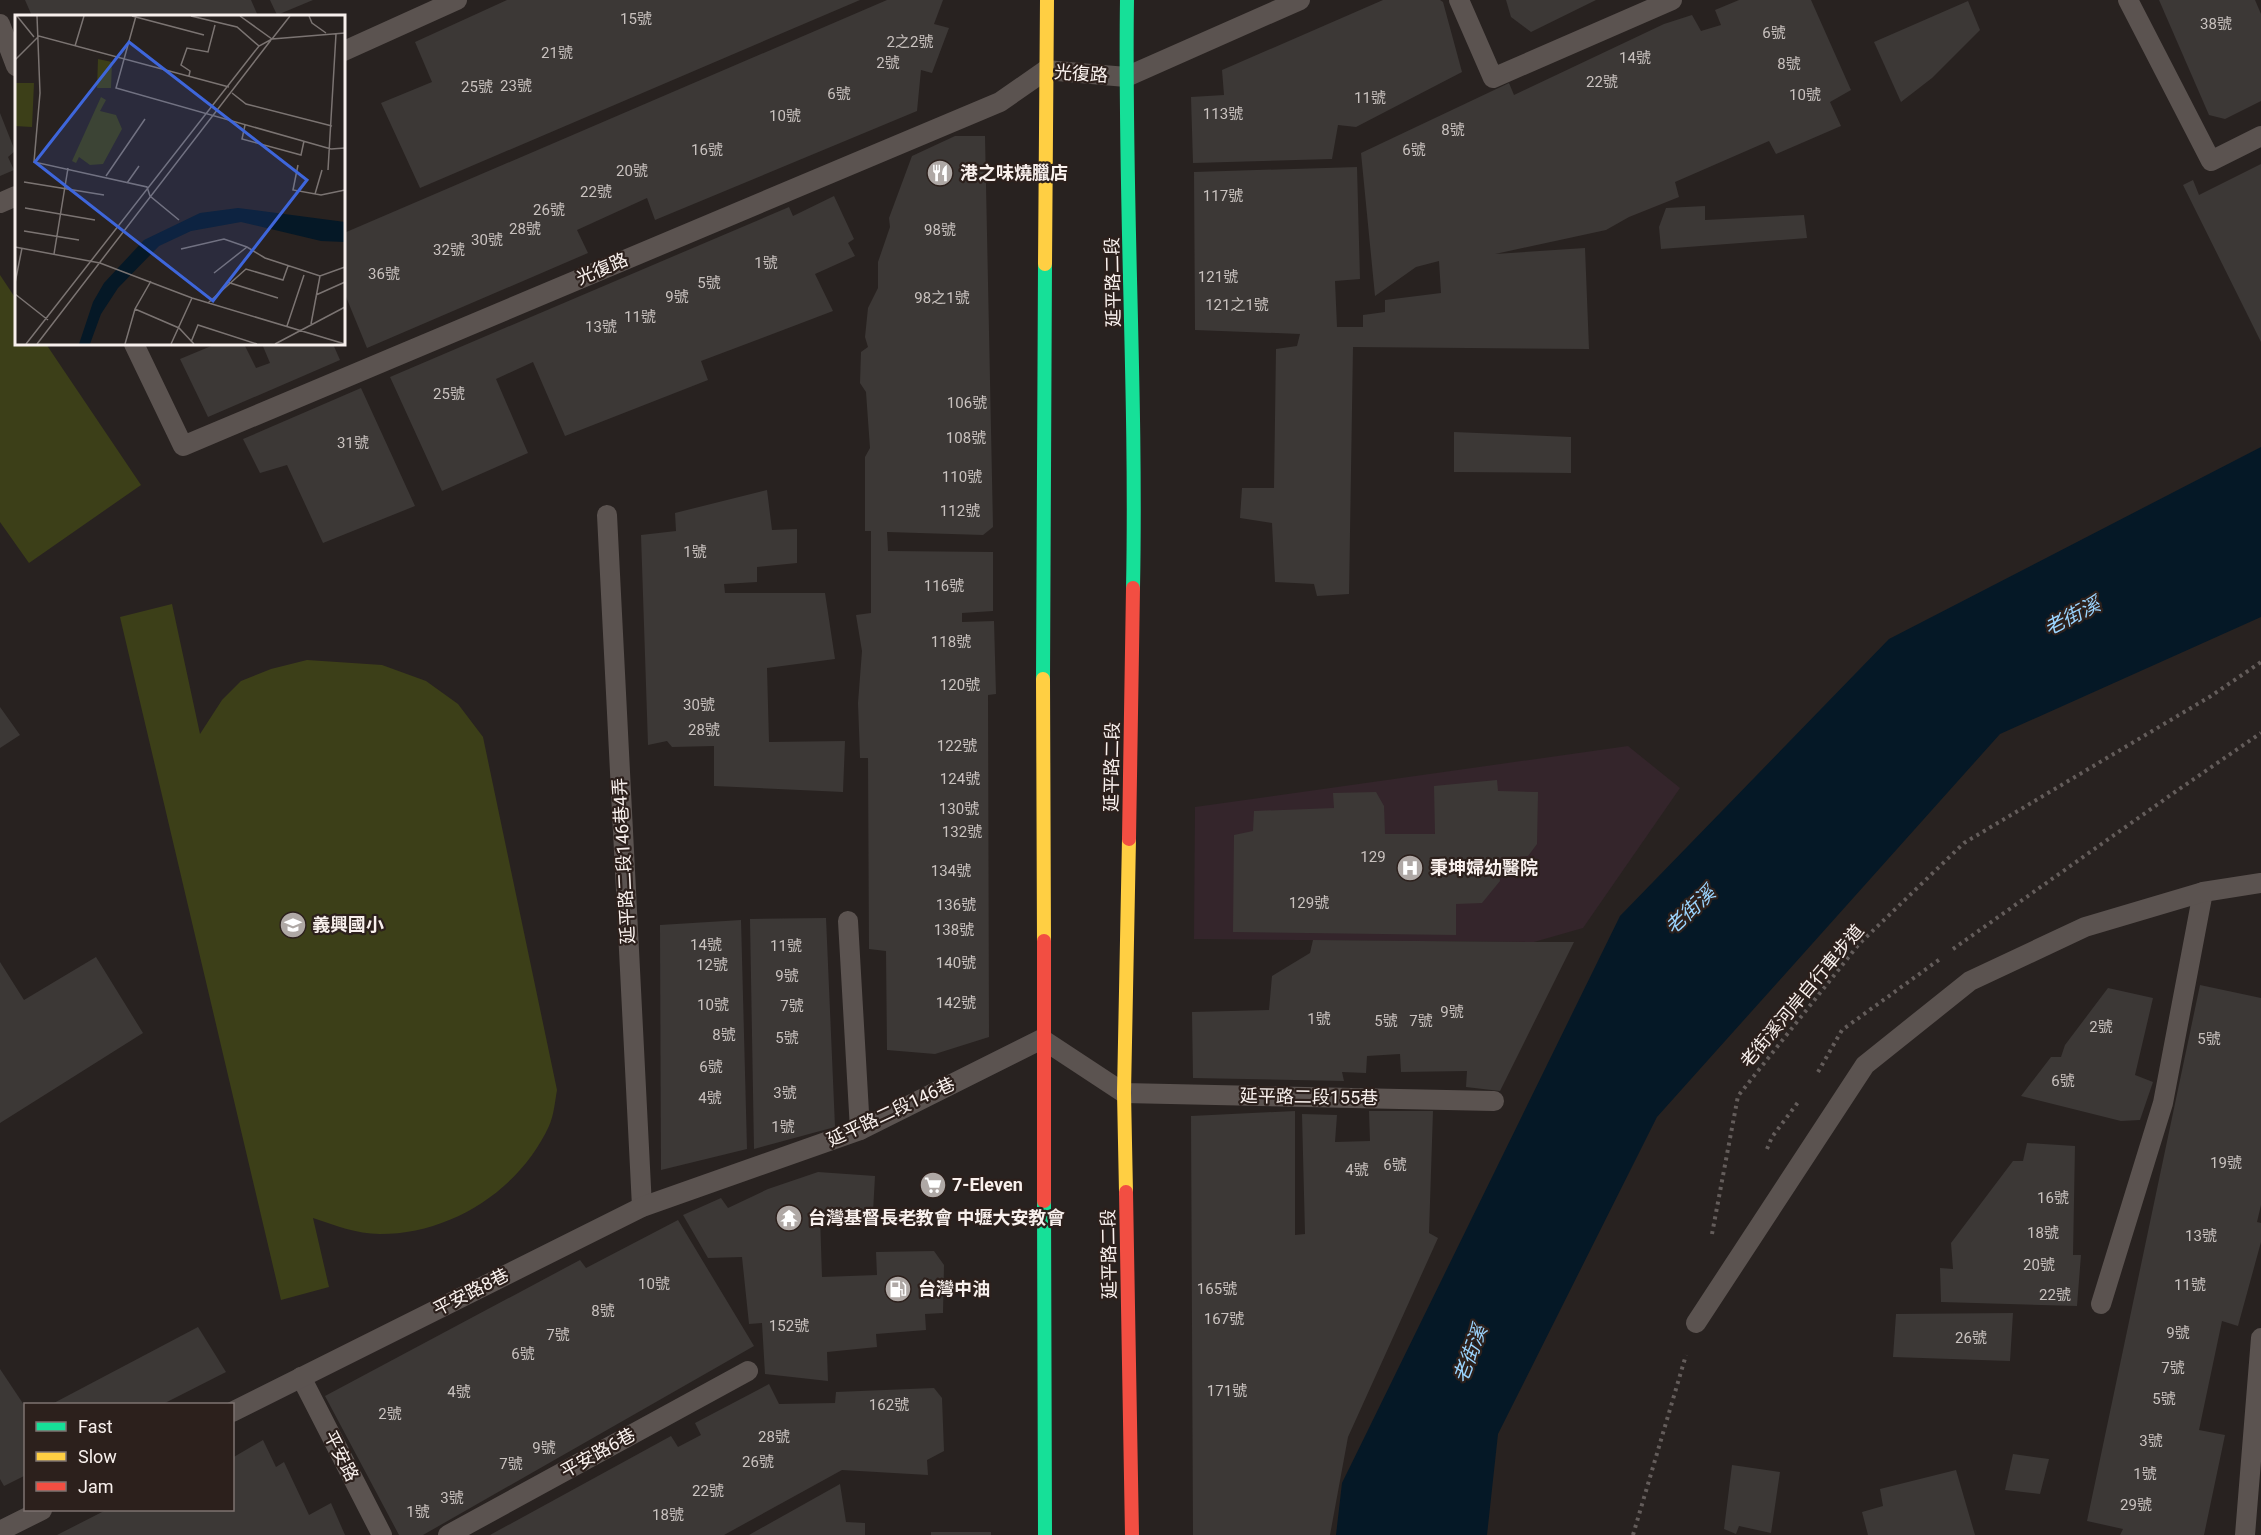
<svg xmlns="http://www.w3.org/2000/svg" width="2261" height="1535" font-family="Roboto,'Noto Sans TC',sans-serif">
	<style>
		.medical { fill: #34252b }
		.green { fill: #3c3f18 }
		.water { fill: #051826 }
		.building { fill: #3c3836 }
		.lines { fill: none; stroke-linecap: round; stroke-linejoin: round }
		.path { stroke: #645d5b; stroke-width: 4; stroke-dasharray: 3 4.5; stroke-linecap: butt }
		.lane { stroke: #5b5350; stroke-width: 20 }
		.fast { stroke: #16e098; stroke-width: 14 }
		.slow { stroke: #ffcf43; stroke-width: 14 }
		.jam { stroke: #f24e42; stroke-width: 14 }
		.labels { text-anchor: middle; stroke-width: 4.5; stroke-linejoin: round; paint-order: stroke }
		.number-label { font-size: 15px; fill: #c9c2bf }
		.street-label { font-size: 18px; fill: #f8f0ed; stroke: #2c201c }
		.poi-label { font-size: 18px; font-weight: bold; fill: #f8f0ed; stroke: #2c201c; text-anchor: start }
		.water-label { font-size: 20px; font-style: italic; fill: #9bd4fe; stroke: #2c201c }
		.inset-road { fill: none; stroke: #7b7472; stroke-width: 1.5 }
		.view { fill: #3e66db; fill-opacity: 0.15; stroke: #3e66db; stroke-width: 3 }
		.inset-edge { fill: none; stroke: #f8f0ed; stroke-width: 3 }
	</style>
	<rect width="100%" height="100%" fill="#282220"/>
	<path class="medical" d="M1628,746L1680,788L1583,928L1534,942L1194,939L1195,807Z"/>
	<g class="green">
		<path d="M0,275L16,299V344H46L141,485L29,563L0,522Z"/>
		<path d="M172,604L200,734L222,700L241,681L271,669L307,660L382,665L426,681L458,704L483,737L557,1090C555,1101 554,1115 549,1126C519,1191 450,1234 380,1234C356,1234 335,1225 313,1218L329,1287L281,1300L120,617Z"/>
	</g>
	<path class="water" d="M2261,447V617L2000,734L1657,1117L1498,1434L1487,1535H1336L1342,1483L1620,916L1889,639Z"/>
	<g class="building">
		<path d="M25,0H251L258,16H32Z"/>
		<path d="M270,0H313L277,15Z"/>
		<path d="M507,0H860L420,188L381,103L432,82L415,42Z"/>
		<path d="M887,0H943L934,24L949,28L932,73L921,70L917,111L655,220L647,198L577,230L588,253L367,348L344,292V233Z"/>
		<path d="M1383,0H1440L1443,2L1462,72L1356,127L1338,125L1332,159L1193,163L1191,97L1224,95L1222,70Z"/>
		<path d="M1506,0H1596L1531,32L1511,17Z"/>
		<path d="M1739,0H1811L1851,90L1830,102L1841,126L1776,154L1769,141L1675,182L1679,197L1629,217L1606,230L1495,254L1585,248L1589,349L1353,347L1349,594L1317,596L1314,584L1275,582L1272,523L1240,518L1242,488H1274L1276,349L1297,346L1300,334L1195,330L1194,172L1357,167L1360,279L1335,281L1337,327H1363V315L1385,312V300L1441,293L1439,261L1416,267L1375,296L1361,153L1509,83L1514,95L1664,24L1692,15L1701,31L1721,25L1715,10Z"/>
		<path d="M2159,0H2255L2261,14V101L2225,119L2209,115Z"/>
		<path d="M1968,1L1980,30L1932,78L1901,102L1874,42Z"/>
		<path d="M0,113L15,151L8,157L14,170L0,176Z"/>
		<path d="M955,136H985L993,527L983,535L887,532L888,551L993,552V611L962,613V622L994,621L996,694L988,695L989,1037L935,1054L887,1050L886,951L869,949L868,758H860L858,703L862,651L856,615L871,613V531H865V457L870,448L866,392L860,383L861,352L868,347L865,337L868,308L878,288V262L890,227L889,218L912,156Z"/>
		<path d="M2261,164V342L2183,185L2193,180L2199,195Z"/>
		<path d="M834,196L854,239L848,243L855,256L815,274L833,311L701,361L708,380L565,436L533,362L496,379L528,453L442,491L390,377L789,207L793,216Z"/>
		<path d="M1705,206V220L1804,215L1807,238L1661,249L1659,227L1666,208Z"/>
		<path d="M216,344H244L256,368L270,363L262,344H333L340,360L208,417L180,359Z"/>
		<path d="M361,388L415,506L323,543L287,465L260,473L243,439Z"/>
		<path d="M1454,432L1571,437V473L1454,472Z"/>
		<path d="M767,490L772,530L797,529V563L757,567V582L724,584L725,593H825L835,659L767,668L769,742L845,741L843,792L714,786V746L672,747L667,741L648,745L641,535L676,531L675,513Z"/>
		<path d="M0,707L20,735L0,748Z"/>
		<path d="M1497,780L1498,791L1538,792L1537,844L1528,856L1497,858L1500,881L1482,903L1456,904V935L1233,932L1234,835L1253,831L1254,811L1334,808L1333,793L1376,792L1384,806L1385,834H1435L1434,786Z"/>
		<path d="M826,918L835,1127L754,1149L750,919Z"/>
		<path d="M741,920L747,1149L661,1170L660,925Z"/>
		<path d="M1313,940L1534,942H1574L1500,1091L1466,1087L1467,1071L1401,1072L1400,1054L1367,1056L1366,1073L1342,1072L1344,1081L1193,1078L1192,1012L1269,1010L1272,976L1310,953Z"/>
		<path d="M96,957L143,1033L0,1123V962L24,1000Z"/>
		<path d="M2200,985L2261,998V1205L2257,1222L2261,1223V1242L2238,1326L2222,1321L2199,1430L2225,1435L2204,1535H2120L2123,1529L2087,1521Z"/>
		<path d="M2108,988L2153,998L2135,1075L2153,1082L2140,1120L2121,1121L2021,1096L2051,1057H2061L2065,1045Z"/>
		<path d="M1295,1111V1235L1305,1234L1302,1114L1337,1115L1335,1142L1370,1141L1369,1111H1433L1429,1233L1438,1238L1348,1437L1330,1535H1193L1191,1116Z"/>
		<path d="M2027,1143L2075,1146L2073,1255H2081L2077,1306L1941,1302L1940,1268L1953,1269L1951,1243L2013,1161H2023Z"/>
		<path d="M818,1172L875,1176L873,1212L820,1215L822,1277L877,1275L876,1252L934,1251L944,1265L943,1313L925,1314L926,1330L876,1334L877,1347L827,1352L828,1381L765,1374L762,1323L749,1324L742,1257L708,1258L683,1215L721,1198L728,1208L768,1189Z"/>
		<path d="M678,1220L754,1346L423,1535H399L325,1396L580,1260L586,1268Z"/>
		<path d="M2013,1313L2010,1361L1893,1357L1896,1314Z"/>
		<path d="M198,1327L226,1372L163,1404H52Z"/>
		<path d="M0,1369L26,1408V1475L4,1486L0,1479Z"/>
		<path d="M769,1384L779,1404L835,1403L836,1392L934,1388L942,1398L944,1451L927,1460L928,1475L842,1470L724,1535H490L671,1436L678,1447L701,1435L695,1423Z"/>
		<path d="M263,1440L276,1467L284,1462L309,1515L331,1503L345,1535H57L106,1510H232V1458Z"/>
		<path d="M2013,1454L2049,1459L2040,1494L2005,1490Z"/>
		<path d="M1732,1465L1780,1472L1771,1533L1739,1526L1736,1534L1724,1529Z"/>
		<path d="M1956,1470L1975,1535H1868L1862,1512L1883,1506L1880,1489Z"/>
		<path d="M840,1484L846,1522L865,1523V1535H749Z"/>
		<rect x="931" y="1532" width="60" height="3"/>
	</g>
	<g class="lines">
		<g class="path">
			<path d="M1953,949L2175,792L2261,733"/>
			<path d="M1818,1072L1842,1030L1940,959"/>
			<path d="M1767,1149L1772,1137L1799,1101"/>
			<path d="M1712,1234L1738,1096L1859,944L1964,843L2211,696L2261,662"/>
			<path d="M1633,1535L1686,1355"/>
		</g>
		<g class="lane">
			<path d="M1459,0L1493,78L1672,0"/>
			<path d="M2128,0L2211,161L2261,136"/>
			<path d="M0,24L16,66"/>
			<path d="M344,51L457,0"/>
			<path d="M0,203L16,196"/>
			<path d="M134,344L183,446L1000,102L1046,70L1126,77L1300,0"/>
			<path d="M607,515L642,1207"/>
			<path d="M848,921L860,1130"/>
			<path d="M2101,1304L2163,1103L2203,892"/>
			<path d="M1696,1323L1865,1065L1970,981L2085,927L2203,892L2261,883"/>
			<path d="M301,1377L382,1535"/>
			<path d="M232,1412L642,1207L860,1130L1042,1039L1124,1093L1494,1101"/>
			<path d="M0,1531L42,1510"/>
			<path d="M448,1535L748,1371"/>
			<path d="M2245,1535L2261,1338"/>
		</g>
		<g class="fast">
			<path d="M1127,0C1124,196 1137,392 1133,588"/>
			<path d="M1043,679L1045,264"/>
			<path d="M1044,1201L1045,1535"/>
		</g>
		<g class="slow">
			<path d="M1045,264L1047,0"/>
			<path d="M1043,679L1044,941"/>
			<path d="M1126,1192L1124,1093L1129,839"/>
		</g>
		<g class="jam">
			<path d="M1129,839L1133,588"/>
			<path d="M1044,941V1201"/>
			<path d="M1126,1192L1132,1535"/>
		</g>
	</g>
	<defs>
		<symbol id="restaurant-disc" viewBox="-11 -11 22 22"><circle r="9.5" fill="#afa8a5" stroke="#2c201c"/><path d="M-5-6h1v4h1v-4h1v4h1v-4h1v5L-1.5 .5V6h-2V.5L-5-1ZM5-6V6H3V1.5H1.5Q1.5-4 5-6Z" fill="#fff"/></symbol>
		<symbol id="hospital-disc" viewBox="-11 -11 22 22"><circle r="9.5" fill="#afa8a5" stroke="#2c201c"/><path d="M-5-5h3v3.5h4V-5h3V5h-3V1.5h-4V5h-3Z" fill="#fff"/></symbol>
		<symbol id="school-disc" viewBox="-11 -11 22 22"><circle r="9.5" fill="#afa8a5" stroke="#2c201c"/><path d="M0-5L7-2L0 1L-7-2ZM-4 1L0 2.5L4 1V4Q0 6-4 4Z" fill="#fff"/></symbol>
		<symbol id="supermarket-disc" viewBox="-11 -11 22 22"><circle r="9.5" fill="#afa8a5" stroke="#2c201c"/><path d="M-6-5.5h2.5l.6 2H6L4.5 2H-2.5L-4.4-4H-6ZM-1.5 3.2a1.3 1.3 0 1 0 .1 0ZM3 3.2a1.3 1.3 0 1 0 .1 0Z" fill="#fff"/></symbol>
		<symbol id="temple-disc" viewBox="-11 -11 22 22"><circle r="9.5" fill="#afa8a5" stroke="#2c201c"/><path d="M0-6L5-2H3V0L6.5 2.5H4V6H1.5V3h-3V6H-4V2.5H-6.5L-3 0V-2H-5Z" fill="#fff"/></symbol>
		<symbol id="fuel-disc" viewBox="-11 -11 22 22"><circle r="9.5" fill="#afa8a5" stroke="#2c201c"/><path d="M-5.5-6h7V0h2V4h1.3V-2.5L3-4.5l.8-.8L6-3V5H2.5V1h-1V6h-7ZM-4.2-4.7v3.2H.2V-4.7Z" fill="#fff"/></symbol>
	</defs>
	<g fill-rule="evenodd">
		<use href="#restaurant-disc" x="925" y="158" width="30" height="30"/>
		<use href="#hospital-disc" x="1395" y="853" width="30" height="30"/>
		<use href="#school-disc" x="278" y="910" width="30" height="30"/>
		<use href="#supermarket-disc" x="918" y="1170" width="30" height="30"/>
		<use href="#temple-disc" x="774" y="1203" width="30" height="30"/>
		<use href="#fuel-disc" x="883" y="1274" width="30" height="30"/>
	</g>
	<g class="labels">
		<g class="number-label">
			<text x="636" y="24">15號</text>
			<text x="2216" y="29">38號</text>
			<text x="1774" y="38">6號</text>
			<text x="910" y="47">2之2號</text>
			<text x="557" y="58">21號</text>
			<text x="1635" y="63">14號</text>
			<text x="888" y="68">2號</text>
			<text x="1789" y="69">8號</text>
			<text x="1602" y="87">22號</text>
			<text x="516" y="91">23號</text>
			<text x="477" y="92">25號</text>
			<text x="839" y="99">6號</text>
			<text x="1805" y="100">10號</text>
			<text x="1370" y="103">11號</text>
			<text x="1223" y="119">113號</text>
			<text x="785" y="121">10號</text>
			<text x="1453" y="135">8號</text>
			<text x="707" y="155">16號</text>
			<text x="1414" y="155">6號</text>
			<text x="632" y="176">20號</text>
			<text x="596" y="197">22號</text>
			<text x="1223" y="201">117號</text>
			<text x="549" y="215">26號</text>
			<text x="525" y="234">28號</text>
			<text x="940" y="235">98號</text>
			<text x="487" y="245">30號</text>
			<text x="449" y="255">32號</text>
			<text x="766" y="268">1號</text>
			<text x="384" y="279">36號</text>
			<text x="1218" y="282">121號</text>
			<text x="709" y="288">5號</text>
			<text x="677" y="302">9號</text>
			<text x="942" y="303">98之1號</text>
			<text x="1237" y="310">121之1號</text>
			<text x="640" y="322">11號</text>
			<text x="601" y="332">13號</text>
			<text x="449" y="399">25號</text>
			<text x="967" y="408">106號</text>
			<text x="966" y="443">108號</text>
			<text x="353" y="448">31號</text>
			<text x="962" y="482">110號</text>
			<text x="960" y="516">112號</text>
			<text x="695" y="557">1號</text>
			<text x="944" y="591">116號</text>
			<text x="951" y="647">118號</text>
			<text x="960" y="690">120號</text>
			<text x="699" y="710">30號</text>
			<text x="704" y="735">28號</text>
			<text x="957" y="751">122號</text>
			<text x="960" y="784">124號</text>
			<text x="959" y="814">130號</text>
			<text x="962" y="837">132號</text>
			<text x="1373" y="862">129</text>
			<text x="951" y="876">134號</text>
			<text x="1309" y="908">129號</text>
			<text x="956" y="910">136號</text>
			<text x="954" y="935">138號</text>
			<text x="706" y="950">14號</text>
			<text x="786" y="951">11號</text>
			<text x="956" y="968">140號</text>
			<text x="712" y="970">12號</text>
			<text x="787" y="981">9號</text>
			<text x="956" y="1008">142號</text>
			<text x="713" y="1010">10號</text>
			<text x="792" y="1011">7號</text>
			<text x="1452" y="1017">9號</text>
			<text x="1319" y="1024">1號</text>
			<text x="1386" y="1026">5號</text>
			<text x="1421" y="1026">7號</text>
			<text x="2101" y="1032">2號</text>
			<text x="724" y="1040">8號</text>
			<text x="787" y="1043">5號</text>
			<text x="2209" y="1044">5號</text>
			<text x="711" y="1072">6號</text>
			<text x="2063" y="1086">6號</text>
			<text x="785" y="1098">3號</text>
			<text x="710" y="1103">4號</text>
			<text x="783" y="1132">1號</text>
			<text x="2226" y="1168">19號</text>
			<text x="1395" y="1170">6號</text>
			<text x="1357" y="1175">4號</text>
			<text x="2053" y="1203">16號</text>
			<text x="2043" y="1238">18號</text>
			<text x="2201" y="1241">13號</text>
			<text x="2039" y="1270">20號</text>
			<text x="654" y="1289">10號</text>
			<text x="2190" y="1290">11號</text>
			<text x="1217" y="1294">165號</text>
			<text x="2055" y="1300">22號</text>
			<text x="603" y="1316">8號</text>
			<text x="1224" y="1324">167號</text>
			<text x="789" y="1331">152號</text>
			<text x="2178" y="1338">9號</text>
			<text x="558" y="1340">7號</text>
			<text x="1971" y="1343">26號</text>
			<text x="523" y="1359">6號</text>
			<text x="2173" y="1373">7號</text>
			<text x="1227" y="1396">171號</text>
			<text x="459" y="1397">4號</text>
			<text x="2164" y="1404">5號</text>
			<text x="889" y="1410">162號</text>
			<text x="390" y="1419">2號</text>
			<text x="774" y="1442">28號</text>
			<text x="2151" y="1446">3號</text>
			<text x="544" y="1453">9號</text>
			<text x="758" y="1467">26號</text>
			<text x="511" y="1469">7號</text>
			<text x="2145" y="1479">1號</text>
			<text x="708" y="1496">22號</text>
			<text x="452" y="1503">3號</text>
			<text x="2136" y="1510">29號</text>
			<text x="418" y="1517">1號</text>
			<text x="668" y="1520">18號</text>
		</g>
		<g class="street-label">
			<text transform="translate(1081 74) rotate(4)" y="6">光復路</text>
			<text transform="translate(602 269) rotate(-23)" y="6">光復路</text>
			<text transform="translate(1113 282) rotate(-91)" y="6">延平路二段</text>
			<text transform="translate(1112 767) rotate(-89)" y="6">延平路二段</text>
			<text transform="translate(624 861) rotate(-93)" y="6">延平路二段146巷4弄</text>
			<text transform="translate(1802 996) rotate(-50)" y="6">老街溪河岸自行車步道</text>
			<text transform="translate(1309 1097) rotate(1)" y="6">延平路二段155巷</text>
			<text transform="translate(891 1112) rotate(-25)" y="6">延平路二段146巷</text>
			<text transform="translate(1109 1254) rotate(-91)" y="6">延平路二段</text>
			<text transform="translate(471 1292) rotate(-27)" y="6">平安路8巷</text>
			<text transform="translate(598 1453) rotate(-29)" y="6">平安路6巷</text>
			<text transform="translate(341 1456) rotate(63)" y="6">平安路</text>
		</g>
		<g class="poi-label">
			<text x="960" y="179">港之味燒臘店</text>
			<text x="1430" y="874">秉坤婦幼醫院</text>
			<text x="312" y="931">義興國小</text>
			<text x="952" y="1191">7-Eleven</text>
			<text x="808" y="1224">台灣基督長老教會 中壢大安教會</text>
			<text x="918" y="1295">台灣中油</text>
		</g>
		<g class="water-label">
			<text transform="translate(2072 616) rotate(-27)" y="7">老街溪</text>
			<text transform="translate(1690 910) rotate(-43)" y="7">老街溪</text>
			<text transform="translate(1470 1354) rotate(-69)" y="7">老街溪</text>
		</g>
	</g>
	<g transform="translate(15 15)">
		<rect width="330" height="330" fill="#282220"/>
		<path d="M83,44L97,47L96,73H82ZM0,68H19L17,112L0,111ZM86,82L91,85L85,96L101,100L107,114L88,149L75,150L64,142L61,148L57,146Z" fill="#3c3f18"/>
		<path d="M223,193L330,207V227L306,226L226,207L176,216L144,231L103,273L86,299L75,329H64L78,287L89,268L129,225L185,198Z" fill="#051826"/>
		<path class="inset-road" d="M2,1L19,22M22,1L25,78L19,147L132,172L135,181L164,205M117,1L189,20M121,1L101,73L316,134L330,133M176,1L222,12L244,31M225,1L257,24L275,1M294,1L297,8L311,18M60,31L69,1M0,45L24,21L214,72M174,61L175,56L166,50L172,33L193,37L200,10M217,78L231,89L317,111M230,110L227,124L286,140L289,126M283,150L278,175L306,180L330,175M313,155L321,19M91,161L130,104M9,167L89,180M112,168L124,151M300,179L307,155M10,193L80,205M9,216L64,225M0,232L85,248L177,283L330,329M166,234L209,224L232,232L250,243L305,261L330,252M39,239L53,153M199,258L232,232M212,267L263,283M0,268L7,233M0,279L33,305M301,280L330,267M193,288L231,254L268,265L273,251M120,294L164,313L179,329M296,309L305,261M272,311L289,260M176,327L183,310L242,329M11,329L244,31L257,24L330,18M22,329L256,25M110,329L120,294L136,266M156,329L177,283M260,329L330,292"/>
		<path class="view" d="M114,27L292,165L198,286L20,147Z"/>
		<rect width="330" height="330" class="inset-edge"/>
	</g>
	<rect x="24" y="1403" width="210" height="108" fill="#2c201c" stroke="#7e7370" stroke-width="1.5"/>
	<rect x="36" y="1422" width="30" height="9" fill="#16e098" stroke="#7e7370" stroke-width="1.5"/>
	<text x="78" y="1433" font-size="18" fill="#f8f0ed">Fast</text>
	<rect x="36" y="1452" width="30" height="9" fill="#ffcf43" stroke="#7e7370" stroke-width="1.5"/>
	<text x="78" y="1463" font-size="18" fill="#f8f0ed">Slow</text>
	<rect x="36" y="1482" width="30" height="9" fill="#f24e42" stroke="#7e7370" stroke-width="1.5"/>
	<text x="78" y="1493" font-size="18" fill="#f8f0ed">Jam</text>
</svg>
